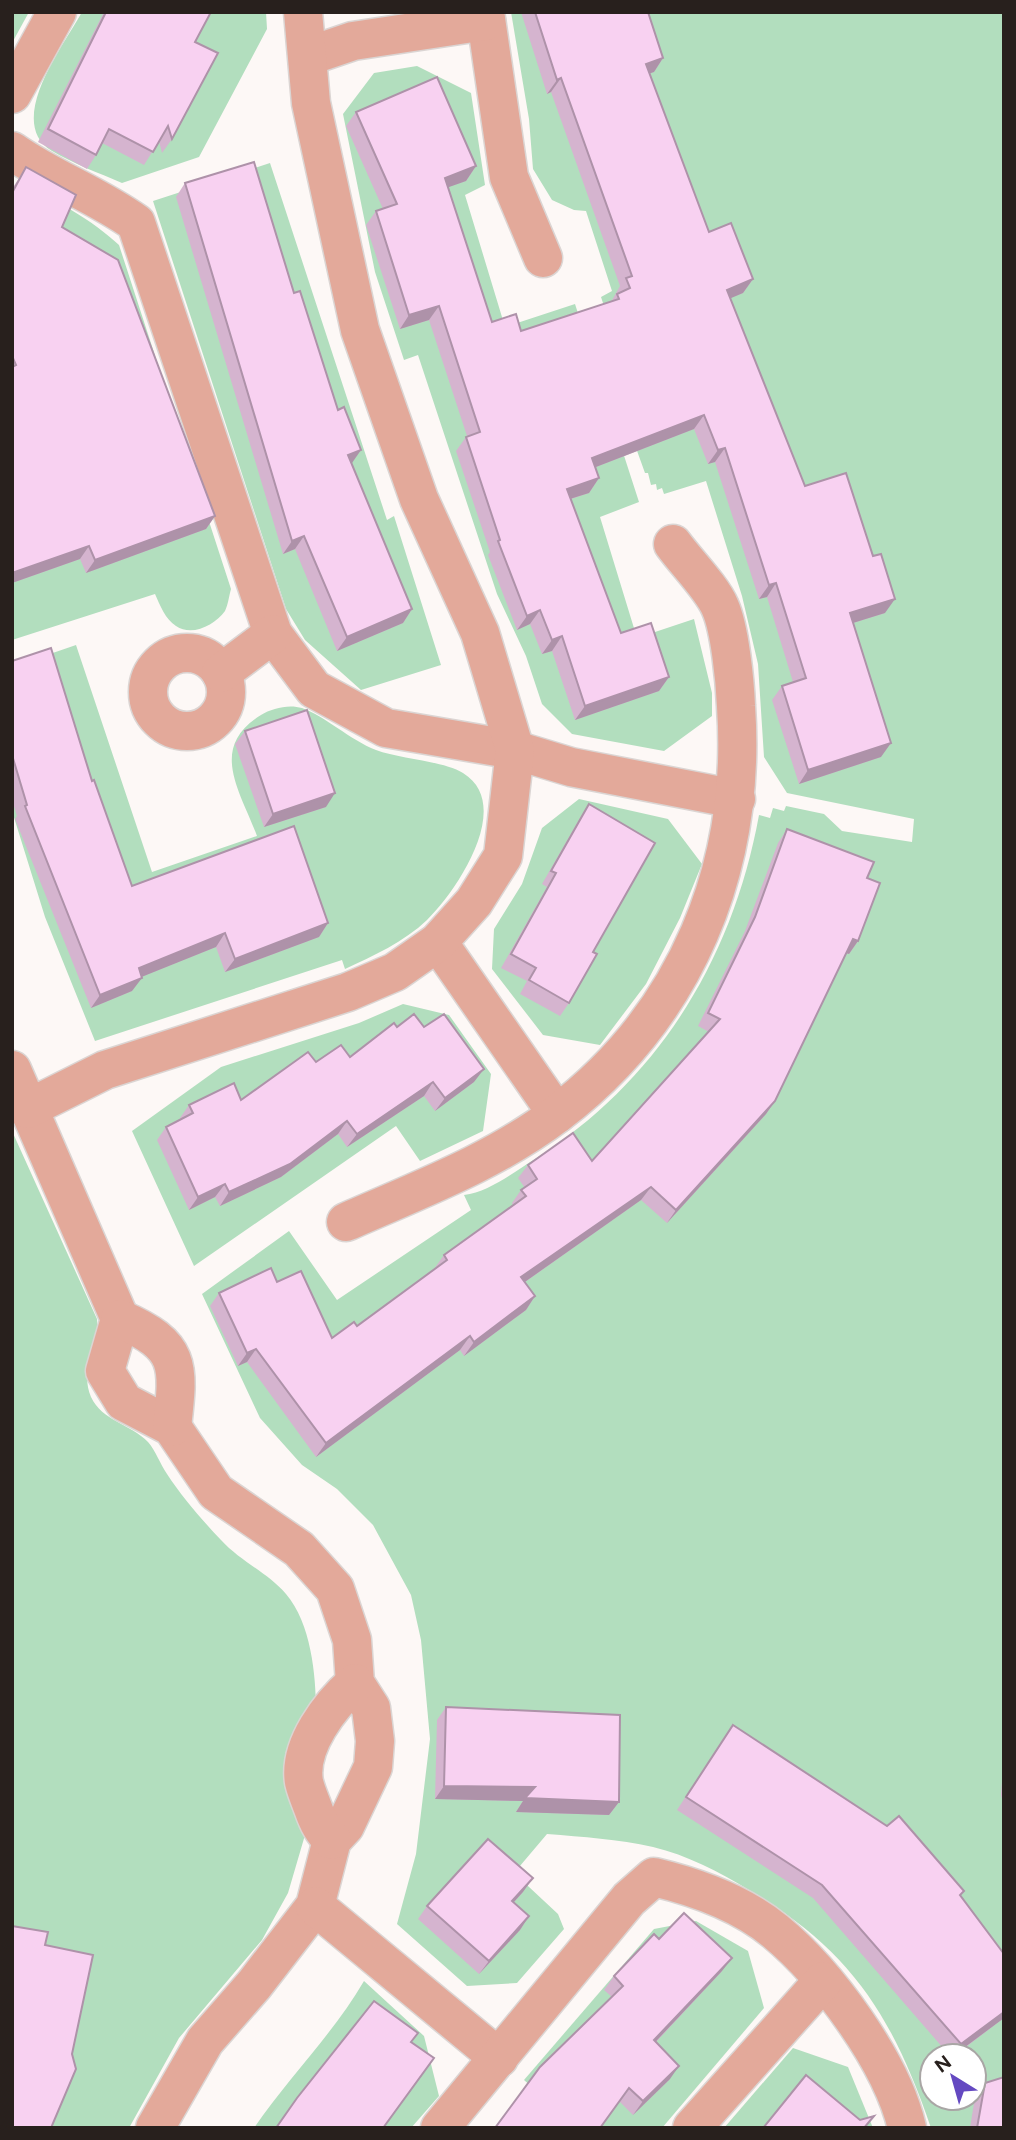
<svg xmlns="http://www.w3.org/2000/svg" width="1016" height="2140" font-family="Figtree,sans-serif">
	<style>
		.green { fill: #b2debe; fill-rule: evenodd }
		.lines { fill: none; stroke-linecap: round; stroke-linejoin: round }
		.minor-casing { stroke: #dbd5d3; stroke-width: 41 }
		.minor { stroke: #e3a99a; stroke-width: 38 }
		.wall { fill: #d5b4cf }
		.shaded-wall { fill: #ae92a9 }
		.building { fill: #f8d1f1; stroke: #ae92a9; stroke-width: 2 }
	</style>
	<rect width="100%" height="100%" fill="#fdf8f6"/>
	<g class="green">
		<path d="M12,12H29L12,43Z"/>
		<path d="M82,12H266L267,29L199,157L122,183C99,173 74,164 52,151C4,122 64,45 82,12Z"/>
		<path d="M511,12H1004V2128H931C893,2017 852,1951 749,1890C719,1872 687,1855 653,1847C618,1839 583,1837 547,1834L514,1873L558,1914L564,1929L517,1983L467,1986L397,1924L416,1854L430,1739L421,1640L411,1595L373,1525L337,1489L302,1465L260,1418L202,1294L289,1231L337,1300L471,1210L464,1195C489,1192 514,1172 535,1159C659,1080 733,958 759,815L770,818L773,808L784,811L786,806L824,814L842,831L912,842L914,819L787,793L764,757L758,664L742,596L706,481L664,494L662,488L657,490L656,484L651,485L648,473H645L627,423L634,397L601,297L612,291L586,211L574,210L552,200L533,169L529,119ZM932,2056H974V2098H932Z"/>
		<path d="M417,66L471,93L485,185L465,195L505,327L575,304L639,502L600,517L637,638L694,619L712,693V716L664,751L572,734L542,704L526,656L497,594L418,355L404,360L375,272L343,114L374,73Z"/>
		<path d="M270,163L387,520L394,516L441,665L361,690L305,640L286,609L153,201Z"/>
		<path d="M12,189C44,188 97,224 119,245L231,589C229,596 228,605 225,611C215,625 192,637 176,626C165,619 160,605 155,594L12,640Z"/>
		<path d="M76,645L152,872L257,836C240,790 208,748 261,715C272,708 289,704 302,708C325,716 350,740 376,750C400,759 444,761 463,773C515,805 456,892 427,920C404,942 373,956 345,969L342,960L95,1041L45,917L12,811V667Z"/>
		<path d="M579,799L668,819L702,864L680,918L646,984L600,1045L543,1035L492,969L494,929L522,884L542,828Z"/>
		<path d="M403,1004L449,1015L491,1074L483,1131L420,1161L396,1126L194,1266L132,1131L221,1067L359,1023Z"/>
		<path d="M12,1131L97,1319C100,1346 79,1370 91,1397C102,1421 131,1424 148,1442C156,1451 160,1464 167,1474C182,1497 202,1520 221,1540C240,1561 268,1573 286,1594C311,1623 316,1675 316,1711C269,1755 282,1769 310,1818L288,1893L262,1940L179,2038L129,2128H12Z"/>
		<path d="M696,1921L748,1951L764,2008L662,2128H579L524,2080L654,1929Z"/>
		<path d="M364,1981L424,2036L439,2096L411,2128H254C289,2077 333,2034 364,1981Z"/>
		<path d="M793,2048L848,2067L873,2128H724Z"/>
	</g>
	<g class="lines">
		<defs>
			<g id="minor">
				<path d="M485,12L509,177L543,258"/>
				<path d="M309,56L353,41L486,21"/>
				<path d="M12,94L57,12"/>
				<path d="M12,151C52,179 97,195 136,223L273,634L314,689L386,728L515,750L571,767L736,799"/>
				<circle cx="187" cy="692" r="39"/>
				<path d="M221,673L273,634"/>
				<path d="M438,942L557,1114"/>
				<path d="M12,1070L120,1319L105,1371L124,1402L172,1427L216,1492L299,1549L335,1589L352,1640L355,1683L371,1708L375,1741L373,1767L345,1826L332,1840L315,1906L254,1985L205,2041L155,2128"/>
				<path d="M27,1109L105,1070L348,992L395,972L438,942L474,902L503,856L515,750L480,633L419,499L360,330L311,103L303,12"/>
				<path d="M346,1222C418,1190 494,1162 557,1114C687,1015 747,867 736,706C735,682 730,629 720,607C712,588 686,562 673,544"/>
				<path d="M120,1319C182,1346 179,1365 172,1427"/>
				<path d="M332,1840C322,1830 318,1822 313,1808C310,1800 306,1791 304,1782C298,1746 330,1705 355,1683"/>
				<path d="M315,1906L499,2058"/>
				<path d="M440,2128L629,1899L654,1877C696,1887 740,1902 775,1931C827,1974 892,2062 907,2128"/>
				<path d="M692,2128L823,1981"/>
			</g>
		</defs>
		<use href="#minor" class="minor-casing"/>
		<use href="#minor" class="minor"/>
	</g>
	<g class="wall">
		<path d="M104,12H211L195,42L172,139L162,153L159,141L144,165L102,143L96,155L87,169L38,142Z"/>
		<path d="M521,12H648L663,58L654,72L650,73L709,232L753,279L743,293L730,298L805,486L885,613L853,623L881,757L799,784L772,700L782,686L793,682L767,597L759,599L715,462L708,464L694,429L596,467L599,478L589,493L571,499L621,633L669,677L659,691L575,720L552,651L542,654L530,624L517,630L488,555L490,552L456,451L466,437L467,436L429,320L400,329L366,225L376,211L383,209L346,126L356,112L476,166L466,181L448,187L492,322L521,331L611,302L620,286L551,92L547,94Z"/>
		<path d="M26,167L62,227L215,516L206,529L86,573L80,559L12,583V189Z"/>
		<path d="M185,183L294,293L351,464L412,609L403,623L337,651L295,549L283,554L176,197Z"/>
		<path d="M12,661L92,781L132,886L328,923L319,937L225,972L216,947L141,977L132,991L91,1008L15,819L17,816L12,800Z"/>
		<path d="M245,731L326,807L264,827L235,744Z"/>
		<path d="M589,804L593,952L569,1003L560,1016L520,994L527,981L501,968L547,887L542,884L580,818Z"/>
		<path d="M787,829L867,878L858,941L849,954L846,953L775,1101L766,1114L667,1223L641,1200L525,1282L535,1296L526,1310L464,1356L460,1350L316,1457L247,1362L238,1366L210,1306L219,1293L277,1282L332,1338L357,1326L434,1269L444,1255L513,1205L512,1203L521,1190L525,1188L518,1178L528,1165L592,1161L709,1032L698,1026L745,931L778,843Z"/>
		<path d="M397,1027H424L474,1082L435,1111L424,1096L347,1147L338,1134L281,1177L220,1206L215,1197L189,1210L157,1140L166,1127L180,1120V1118L189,1105L241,1100L316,1062L350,1057Z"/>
		<path d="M446,1707L619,1802L609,1815L516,1812L523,1801L435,1799L437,1720Z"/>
		<path d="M724,1738L961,1896L1004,2018L954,2056H950L813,1898L677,1810Z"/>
		<path d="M1004,1766V1808L1001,1795L1003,1769Z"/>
		<path d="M523,1892L514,1902L529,1916L520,1930L479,1974L418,1919L427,1906Z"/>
		<path d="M659,1939L722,1971L656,2042L670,2079L633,2115L619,2101L612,1997L604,1990L614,1976Z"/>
		<path d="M985,2083L1004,2128H970L975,2097Z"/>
	</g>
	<g class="shaded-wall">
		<path d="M663,58L654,72L636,78L646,64Z"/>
		<path d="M561,78L551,92L547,94L557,80Z"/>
		<path d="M476,166L466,181L435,192L445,178Z"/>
		<path d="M753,279L743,293L717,304L727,290Z"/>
		<path d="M439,306L429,320L400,329L409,315Z"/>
		<path d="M704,415L694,429L583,472L592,458Z"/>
		<path d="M725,448L715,462L708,464L718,450Z"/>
		<path d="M361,450L352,463L338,469L348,455Z"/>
		<path d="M599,478L589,493L557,503L567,489Z"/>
		<path d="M215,516L206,529L86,573L95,560Z"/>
		<path d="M304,536L295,549L283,554L292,541Z"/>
		<path d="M89,546L80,559L12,583V573Z"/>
		<path d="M776,583L767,597L759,599L769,585Z"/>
		<path d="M895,599L885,613L840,627L850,613Z"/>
		<path d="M412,609L403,623L337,651L347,637Z"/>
		<path d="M540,610L530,624L517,630L527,616Z"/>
		<path d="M562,636L552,651L542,654L552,640Z"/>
		<path d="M669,677L659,691L575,720L585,706Z"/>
		<path d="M891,743L881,757L799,784L808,770Z"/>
		<path d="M335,793L326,807L264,827L273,814Z"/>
		<path d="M328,923L319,937L225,972L235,959Z"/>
		<path d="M225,933L216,947L129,982L139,968Z"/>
		<path d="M853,939L858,941L849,954L843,952Z"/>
		<path d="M142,978L132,991L91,1008L100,995Z"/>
		<path d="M484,1069L474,1082L435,1111L445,1098Z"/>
		<path d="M433,1082L424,1096L347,1147L357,1134Z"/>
		<path d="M775,1101L766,1114L667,1223L676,1210Z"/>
		<path d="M347,1121L338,1134L281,1177L220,1206L229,1192Z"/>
		<path d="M225,1184L215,1197L189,1210L198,1197Z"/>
		<path d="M651,1187L641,1200L512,1291L521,1277Z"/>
		<path d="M535,1296L526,1310L464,1356L474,1342Z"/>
		<path d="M470,1336L460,1350L316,1457L326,1443Z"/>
		<path d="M256,1349L247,1362L238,1366L247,1353Z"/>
		<path d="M444,1786L535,1787L619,1802L609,1815L516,1812L523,1801L435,1799Z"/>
		<path d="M533,1878L523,1892L503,1914L512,1901Z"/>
		<path d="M529,1916L520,1930L479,1974L489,1961Z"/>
		<path d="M732,1958L722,1971L645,2053L654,2040Z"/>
		<path d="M1004,2012V2018L953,2056L961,2044Z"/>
		<path d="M679,2066L670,2079L633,2115L643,2101Z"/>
	</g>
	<g class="building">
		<path d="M106,12H211L195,42L218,53L172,139L168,126L153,152L109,129L96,155L48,129Z"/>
		<path d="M535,12H648L663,58L646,64L709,232L731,223L753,279L727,290L805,486L846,473L873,556L881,554L895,599L850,613L891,743L808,770L782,686L806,678L776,583L769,585L725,448L718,450L704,415L592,458L599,478L567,489L621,633L651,623L669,677L585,706L562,636L552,640L540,610L527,616L498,541L500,540L466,437L480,432L439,306L409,315L376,211L397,204L356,112L437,77L476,166L445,178L492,322L516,314L521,331L619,299L617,294L630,288L626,278L632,276L561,78L557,80Z"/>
		<path d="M254,162L294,293L300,291L338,410L344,407L361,450L348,455L412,609L347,637L304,536L292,541L185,183Z"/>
		<path d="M26,167L76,195L62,227L118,260L215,516L95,560L89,546L12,573V367L16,365L12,356V193Z"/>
		<path d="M51,648L92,781L94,780L132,886L294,826L328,923L235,959L225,933L139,968L142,978L100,995L25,806L27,805L12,755V661Z"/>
		<path d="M307,710L335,793L273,814L245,731Z"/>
		<path d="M589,804L655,843L593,952L597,954L569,1003L529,980L536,968L511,954L556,873L551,871Z"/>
		<path d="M787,829L874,862L867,878L880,883L858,941L853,939L775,1101L676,1210L651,1187L521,1277L535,1296L474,1342L470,1336L326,1443L256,1349L247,1353L219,1293L271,1268L277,1282L301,1271L332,1338L354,1322L357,1326L447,1260L444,1255L526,1196L521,1190L537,1179L528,1165L573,1133L592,1161L720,1019L708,1013L755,917Z"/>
		<path d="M414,1014L424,1027L444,1014L484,1069L445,1098L433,1082L357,1134L347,1121L290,1164L229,1192L225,1184L198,1197L166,1127L193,1113L189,1105L234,1083L241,1100L308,1052L316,1062L341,1045L350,1057L394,1023L397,1027Z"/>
		<path d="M446,1707L620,1715L619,1802L525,1798L535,1787L444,1786Z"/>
		<path d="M733,1725L887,1826L899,1816L964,1891L960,1895L1004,1954V2012L961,2044L822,1885L686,1797Z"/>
		<path d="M488,1839L533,1878L512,1901L529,1916L489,1961L427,1906Z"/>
		<path d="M684,1913L732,1958L654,2040L679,2066L643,2101L629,2088L600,2128H495L540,2067L623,1986L614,1976L654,1934L659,1939Z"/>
		<path d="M12,1926L48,1932L45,1945L93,1955L72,2054L76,2069L51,2128H12Z"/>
		<path d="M374,2001L418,2033L411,2042L434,2058L383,2128H276L297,2098Z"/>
		<path d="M806,2075L860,2120L874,2116L864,2128H763Z"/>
		<path d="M1004,2077V2128H977L985,2083Z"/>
	</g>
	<rect width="1016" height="2140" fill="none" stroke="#28201d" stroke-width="28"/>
	<g transform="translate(953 2077) rotate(323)"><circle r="33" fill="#ffffff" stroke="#a9a6a5" stroke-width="2"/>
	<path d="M0-5L12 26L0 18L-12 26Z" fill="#6449c1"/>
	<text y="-10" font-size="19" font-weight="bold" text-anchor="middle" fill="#28201d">N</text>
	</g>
</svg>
